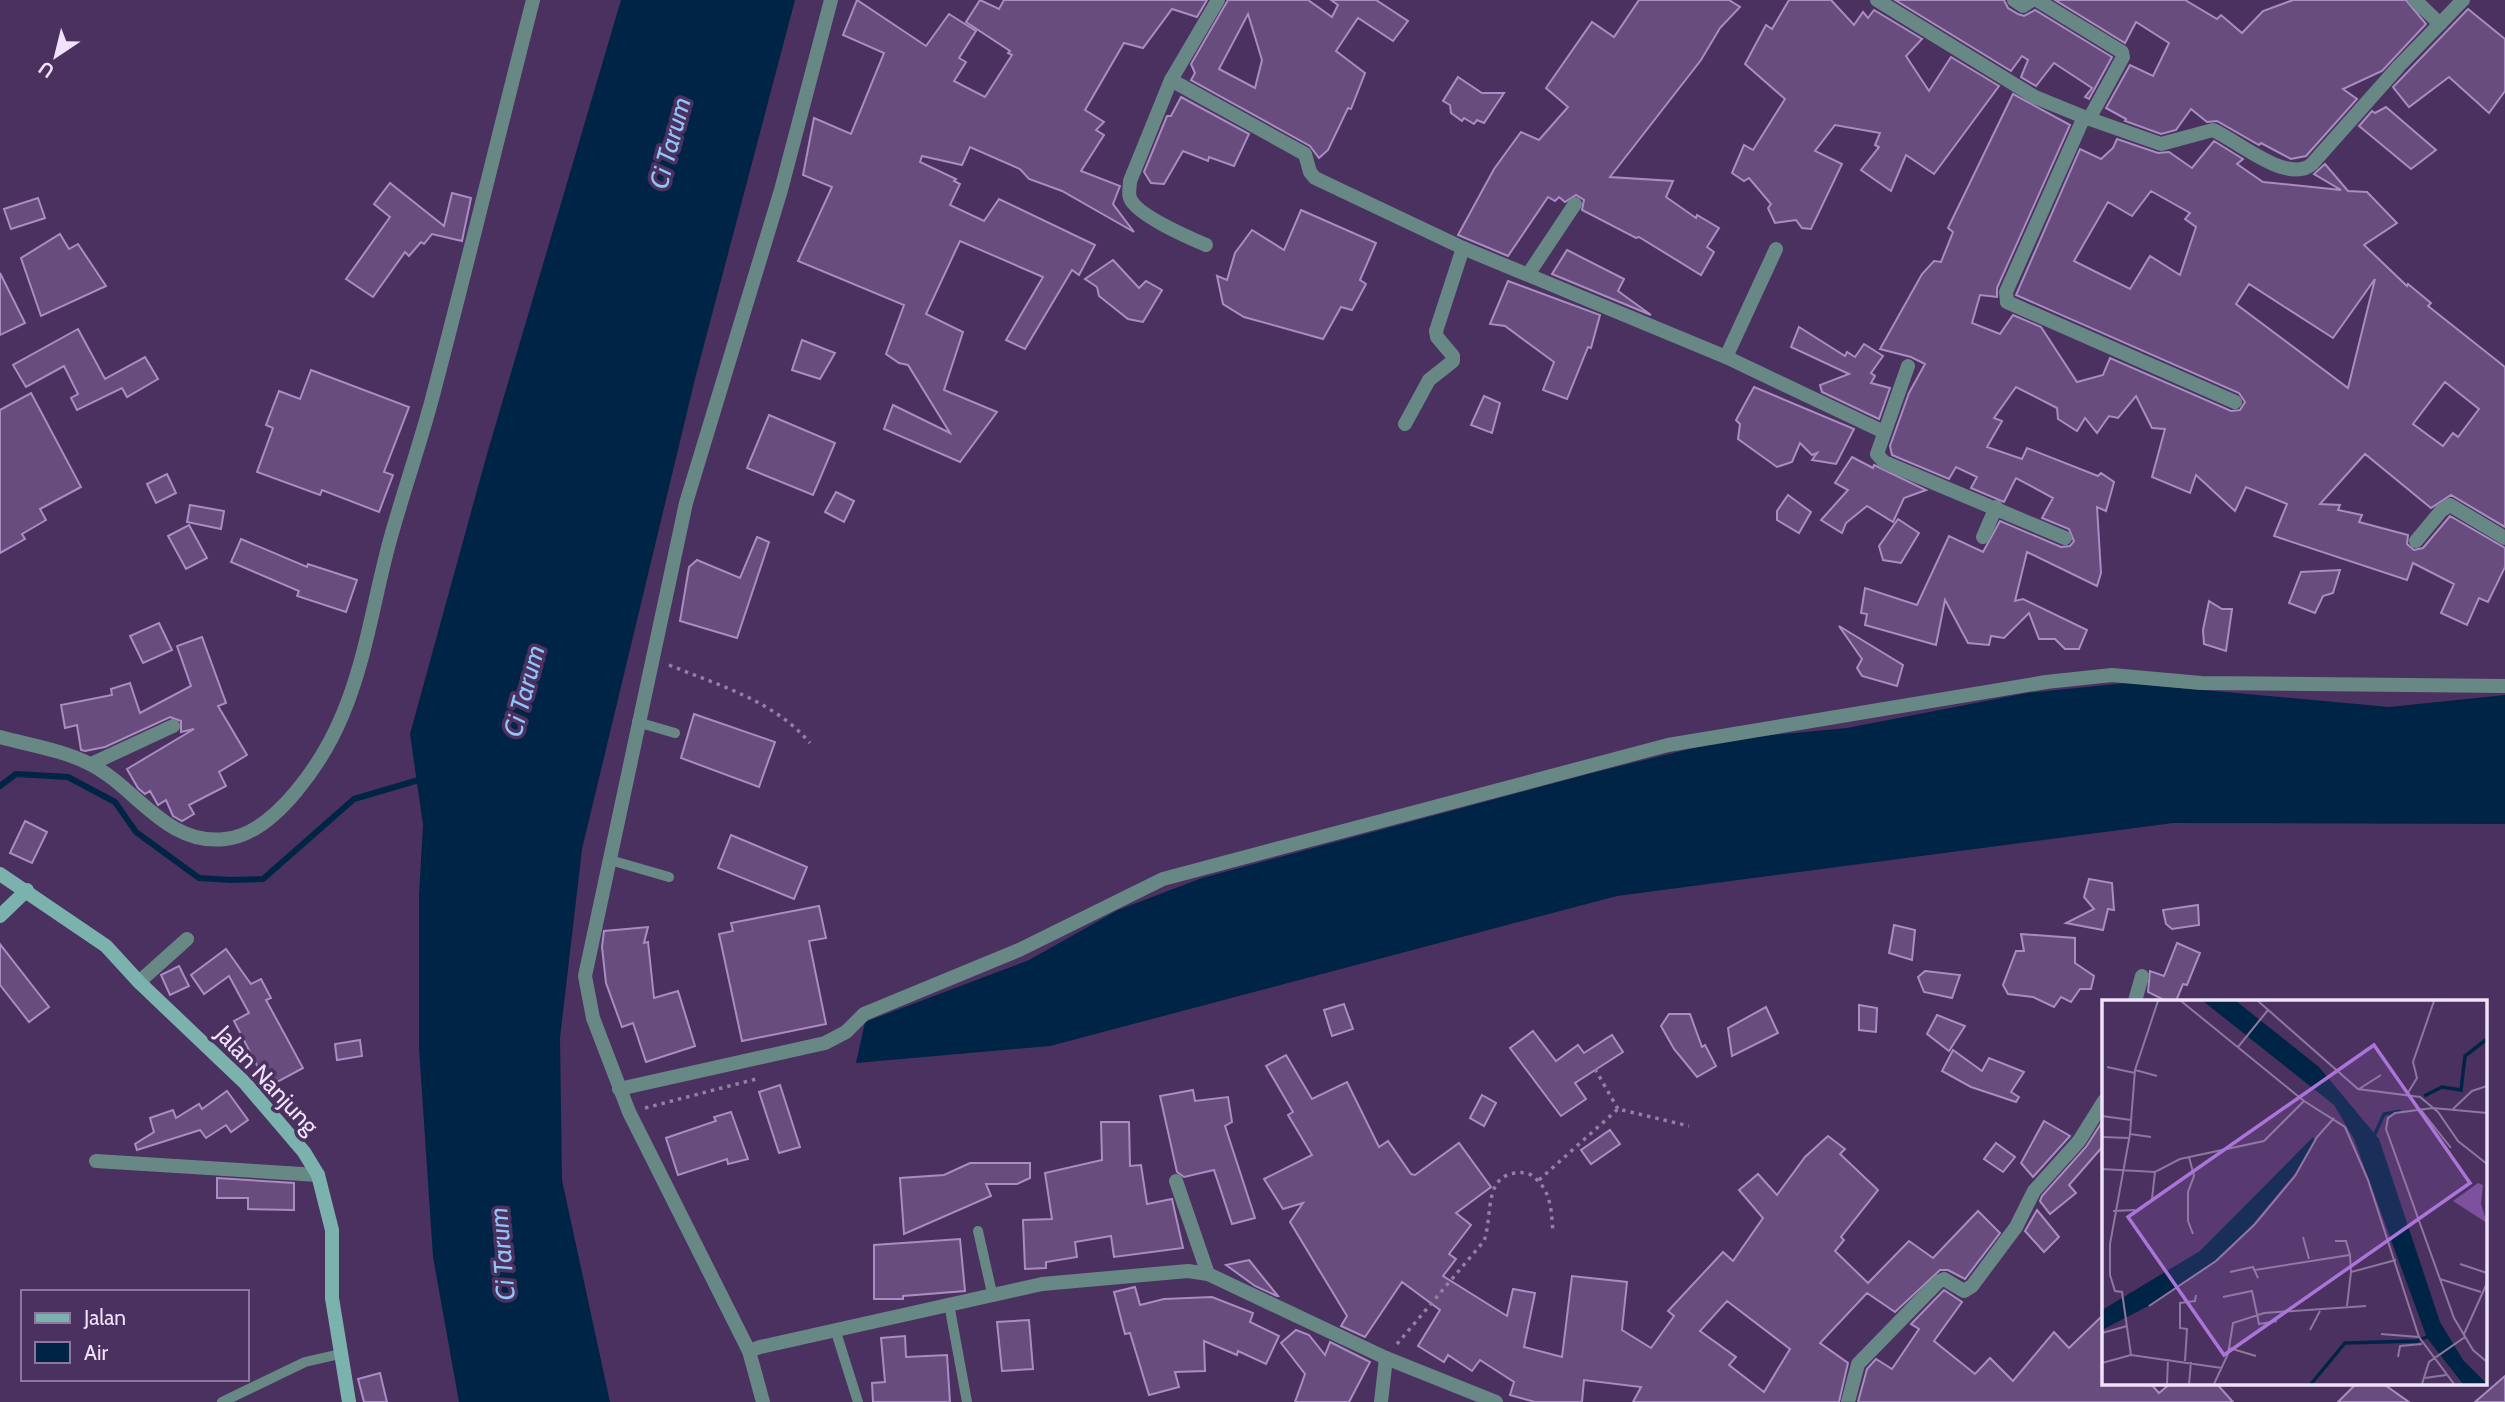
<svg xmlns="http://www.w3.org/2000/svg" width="2505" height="1402" font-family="Cabin,sans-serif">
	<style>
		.water { fill: #002445 }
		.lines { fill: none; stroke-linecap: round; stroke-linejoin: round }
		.stream { stroke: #002445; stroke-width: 6 }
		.building { fill: #684c7d; stroke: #a98cc1; stroke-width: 2; fill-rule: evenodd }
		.path { stroke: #937ea4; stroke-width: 3.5; stroke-dasharray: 3.5 5; stroke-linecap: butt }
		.lane { stroke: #688886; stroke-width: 10 }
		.street { stroke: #688886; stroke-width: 14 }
		.secondary { stroke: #7cb2ad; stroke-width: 14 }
		.labels { text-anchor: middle; stroke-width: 7; stroke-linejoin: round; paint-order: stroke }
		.street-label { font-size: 24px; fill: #f0e1fd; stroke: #4b315f }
		.water-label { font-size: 26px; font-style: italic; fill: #91c5fa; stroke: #4b315f }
		.inset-river { fill: none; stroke: #002445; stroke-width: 3.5 }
		.inset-road { fill: none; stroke: #8d779e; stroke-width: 2 }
		.view { fill: #aa74d8; fill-opacity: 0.15; stroke: #aa74d8; stroke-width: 3.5 }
		.inset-edge { fill: none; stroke: #f0e1fd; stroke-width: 3.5 }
	</style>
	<rect width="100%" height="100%" fill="#4b315f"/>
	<g class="water">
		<path d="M621,0H795L695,379L582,849L560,1038L562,1180L610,1402H459L433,1257L419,1048V895L423,825L410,734L487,454Z"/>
		<path d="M2126,683L2389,707L2505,695V824L2173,823L1617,896L1050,1046L856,1063L865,1022L1029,960L1118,910L1202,878L1596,772L1730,739L1847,728L2027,693Z"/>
	</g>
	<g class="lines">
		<path class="stream" d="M0,786L16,774L68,777L115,802L136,832L199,878L231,880L263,879L354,799L422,779"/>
	</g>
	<g class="building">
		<path d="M857,0L926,46L949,14L976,31L959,58L966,62L954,81L985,97L1012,55L1008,53L1010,51L966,22L980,0L999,9L1004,0H1207L1197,17L1172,9L1143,48L1124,43L1085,110L1104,122L1096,130L1104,135L1081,171L1120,186L1113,204L1134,232L1062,191L1029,179L1020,169L970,147L962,165L922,156L920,162L956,179L954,181L960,184L950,205L984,221L999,199L1095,245L1079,275L1072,270L1025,349L1006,340L1043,277L960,241L926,314L963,332L944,390L997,412L960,462L884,429L893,405L950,433L908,365L899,363L886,354L904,305L798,261L832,187L803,175L814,118L851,134L884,53L843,35Z"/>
		<path d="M1228,0H1308L1332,17L1338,5L1331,0H1376L1408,21L1393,41L1358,18L1336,51L1365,73L1351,109L1348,108L1328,150L1319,158L1310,146L1191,80L1195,73L1191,64ZM1248,14L1262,60L1255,88L1219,69Z"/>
		<path d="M1639,0H1729L1740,7L1720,28L1701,60L1610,177L1673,181L1666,197L1696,218L1697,215L1719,228L1707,247L1714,252L1701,275L1639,237L1636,238L1582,210L1584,200L1576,195L1565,202L1559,197L1555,201L1548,197L1508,256L1458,235L1494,169L1521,132L1539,140L1568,107L1546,88L1592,22L1614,37Z"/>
		<path d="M1789,0H1831L1854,25L1863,12L1868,18L1874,10L1922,39L1906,56L1929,91L1951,57L1999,86L1934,174L1906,155L1891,191L1861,170L1879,147L1875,145L1880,133L1835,125L1815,151L1842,164L1811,229L1802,228L1796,220L1775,223L1768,208L1771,204L1749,178L1744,181L1732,173L1744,145L1753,150L1785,99L1745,64L1766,25L1772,29Z"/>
		<path d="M1895,0H2004L2008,8L2018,14L2024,16L2035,10L2112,57L2089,99L2085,97L2092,88L2054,63L2036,86L2021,77L2028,60L2022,56L2011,71Z"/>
		<path d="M2055,0H2185L2217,19L2221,15L2242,33L2263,11L2293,0H2406L2426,24L2382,71L2343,89L2357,99L2306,156L2291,159L2261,143L2259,145L2217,121L2207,122L2191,109L2176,130L2161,134L2125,121L2126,119L2106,108L2130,65L2153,76L2169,43L2136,22L2125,43Z"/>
		<path d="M2468,9L2505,39V91L2489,113L2449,77L2409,107L2393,87Z"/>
		<path d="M1458,77L1482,93H1504L1484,123L1477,120L1474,124L1464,118L1462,121L1451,113L1450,105L1443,101Z"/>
		<path d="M2013,94L2070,125L1997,288V297L1980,295L1972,323L2000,334L2013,315L2041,327L2077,382L2103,375L2110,358L2231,411L2240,410L2245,402L2239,393L2016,295L2080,149L2101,159L2113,148L2117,139L2158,153L2169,152L2192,168L2214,141L2243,159L2237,164L2263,182L2341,190L2314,174L2325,164L2348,191L2367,192L2397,223L2364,245L2407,286L2408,284L2431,303L2428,306L2505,367V527L2451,495L2431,508L2365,454L2320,504L2340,505L2338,510L2362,515L2359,522L2408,535L2407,544L2414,550L2423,548L2450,516L2505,548V567L2488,602L2479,598L2467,625L2441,613L2454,584L2413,563L2407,580L2274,536L2287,504L2246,487L2235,511L2196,475L2190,493L2152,477L2165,429L2152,428L2136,396L2118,418L2109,416L2097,433L2085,418L2077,431L2058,419L2057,408L2016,387L1994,418L2002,421L1987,447L2022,459L2027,448L2098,476L2101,473L2114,482L2106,511L2097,507L2101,573L2097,586L2027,552L2015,601L2023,599L2087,630L2079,649H2065L2055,639H2039L2029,613L2004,638L1991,636L1989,645L1968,643L1945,600L1936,645L1865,625L1867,614L1861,613L1865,588L1917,605L1949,536L1983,552L2000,521L2061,547L2070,546L2074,541L2069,529L2042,518L2053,498L2016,478L2004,502L1971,488L1977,477L1956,467L1949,479L1892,455L1890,446L1909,393L1925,364L1911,357L1880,349L1922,274L1934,261L1941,262L1953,232L1948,228ZM2151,191L2190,213L2185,219L2196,227L2180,275L2150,256L2130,289L2074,261L2108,202L2132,216ZM2375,279L2348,388L2236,304L2249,284L2333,338ZM2445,382L2479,409L2458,437L2453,433L2443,446L2413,424Z"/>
		<path d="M1181,97L1249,134L1234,166L1209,157L1208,161L1183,151L1164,184L1151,183L1144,172L1167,116H1171Z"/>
		<path d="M2386,107L2436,150L2411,169L2359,126L2372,111L2375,113Z"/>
		<path d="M390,183L444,226L452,193L471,198L462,241L432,234L424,244L421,242L409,256L405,252L373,297L346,279L390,217L374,204Z"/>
		<path d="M38,198L45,218L11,229L4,209Z"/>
		<path d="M1301,210L1376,243L1360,280L1366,284L1352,310L1341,307L1323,339L1244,317L1223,304L1217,276L1227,280L1235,253L1252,230L1284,250Z"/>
		<path d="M60,234L69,249L78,244L106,286L41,316L21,258Z"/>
		<path d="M1567,250L1624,279L1618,291L1651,315L1552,274Z"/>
		<path d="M1113,260L1139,288L1146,281L1162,290L1143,322L1128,319L1099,296L1097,287L1085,279Z"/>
		<path d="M0,273L25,323L0,335Z"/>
		<path d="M1508,281L1600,315L1591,348L1588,347L1567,399L1543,390L1554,362L1505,326L1490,324Z"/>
		<path d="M1799,327L1845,356L1847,352L1855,357L1864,344L1883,356L1871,373L1875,376L1871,383L1890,388L1879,419L1822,392L1820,385L1849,374L1791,347Z"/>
		<path d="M78,329L105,379L145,357L158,379L127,397L122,388L77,410L71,398L78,394L64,366L26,387L13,365Z"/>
		<path d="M802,340L835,353L820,379L792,370Z"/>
		<path d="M311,370L409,407L384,472L393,475L379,512L322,490L320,495L257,472L273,428L266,425L279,391L300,399Z"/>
		<path d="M1754,387L1854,429L1836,464L1812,460L1817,453L1812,455L1800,443L1792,462L1777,467L1738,439L1740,424L1736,420Z"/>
		<path d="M31,393L81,487L40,509L46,520L22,534L25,539L0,553V410Z"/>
		<path d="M1484,396L1500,403L1492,433L1471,425Z"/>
		<path d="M769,415L835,443L813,495L747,468Z"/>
		<path d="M1852,457L1873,468L1874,465L1926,490L1904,498L1893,522L1867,506L1846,523L1842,533L1821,520L1848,490L1835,483Z"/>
		<path d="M167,474L176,493L156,503L147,484Z"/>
		<path d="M836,492L854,501L844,522L825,512Z"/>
		<path d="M1788,495L1811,512L1799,533L1777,520V511Z"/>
		<path d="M190,505L224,511L221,529L187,522Z"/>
		<path d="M1898,519L1919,533L1901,563L1883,560L1879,546Z"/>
		<path d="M189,525L207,558L186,569L168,536Z"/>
		<path d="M757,537L769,542L737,638L680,621L689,567L697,560L740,578Z"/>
		<path d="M241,539L307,567L308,564L357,580L346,612L297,596L299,591L231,562Z"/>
		<path d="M2340,570L2333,593L2323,596L2315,613L2289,603L2301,572Z"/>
		<path d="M2209,601L2222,609H2232L2226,651L2204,644L2203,630Z"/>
		<path d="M159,623L172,650L143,663L130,636Z"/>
		<path d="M1839,626L1903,665L1897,686L1862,676L1857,668L1862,659Z"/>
		<path d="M202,637L226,703L218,706L247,755L219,772L226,786L189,805L194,814L182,821L173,816L166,800L158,805L150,791L145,794L138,788L127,769L194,729L181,732V721L170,717L105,747L85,751L81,750L77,725L65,728L61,705L112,695L111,689L130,683L140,713L191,686L177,646Z"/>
		<path d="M694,714L775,742L759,787L681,758Z"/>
		<path d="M25,821L47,832L32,863L10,853Z"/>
		<path d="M731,835L807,867L794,899L718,868Z"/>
		<path d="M2089,879L2112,883L2114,910L2108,909L2103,930L2066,923L2094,909L2084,897Z"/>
		<path d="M2198,905L2199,925L2172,929L2166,924L2163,910Z"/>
		<path d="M819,906L826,938L809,941L826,1024L742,1041L719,934L733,931L731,923Z"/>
		<path d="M1894,925L1915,930L1912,960L1889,953Z"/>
		<path d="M648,927L644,943L648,942L654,998L678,991L695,1046L646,1062L633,1023L622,1027L606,983L602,947L604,931Z"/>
		<path d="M2021,934L2075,938V963L2094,976L2091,989H2080L2071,1002L2061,997L2054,1007L2033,997L2008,994L2003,985L2016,951H2024Z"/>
		<path d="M2177,943L2200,953L2187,985L2183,984L2176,1001H2166L2148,992L2150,971L2164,976Z"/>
		<path d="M0,944L49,1007L29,1022L0,985Z"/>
		<path d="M226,949L251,984L261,979L271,998L266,1000L303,1068L268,1087L234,1021L249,1013L229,976L204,994L191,975Z"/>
		<path d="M179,966L189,986L170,995L161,975Z"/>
		<path d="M1925,971L1960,975L1952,998L1924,992L1918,977Z"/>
		<path d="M1344,1004L1353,1029L1332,1036L1324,1010Z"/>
		<path d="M1859,1005L1877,1008L1876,1032L1859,1030Z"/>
		<path d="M1766,1007L1778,1033L1732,1056L1728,1028Z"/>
		<path d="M1669,1014H1690L1702,1047L1705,1045L1716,1066L1697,1077L1674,1049L1661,1026Z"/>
		<path d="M1937,1015L1965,1026L1949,1051L1927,1034Z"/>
		<path d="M1533,1031L1556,1061L1578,1045L1584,1053L1612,1035L1623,1052L1575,1083L1586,1099L1561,1116L1510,1048Z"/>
		<path d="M360,1040L362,1056L337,1060L335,1044Z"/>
		<path d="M1953,1050L1982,1071L1989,1058L2024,1072L2011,1092L2019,1097L2016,1102L1971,1087L1942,1071Z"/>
		<path d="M1286,1055L1312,1099L1347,1082L1379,1147L1388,1141L1411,1174L1415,1175L1459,1143L1491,1187L1456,1213L1471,1225L1449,1254L1456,1259L1443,1276L1507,1316L1513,1289L1535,1293L1524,1347L1562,1357L1572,1276L1627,1282L1622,1330L1651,1348L1674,1316L1668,1311L1723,1252L1733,1261L1763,1218L1739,1190L1758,1174L1777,1195L1805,1157L1828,1136L1845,1149L1840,1154L1878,1190L1841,1237L1844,1240L1835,1251L1868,1283L1909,1241L1933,1258L1978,1211L2000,1233L1965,1279L1948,1270H1940L1895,1312L1867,1293L1820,1343L1848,1363L1839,1402H1633L1641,1387L1584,1380L1582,1402H1535L1510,1395L1514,1382L1480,1360L1472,1371L1448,1355L1444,1362L1418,1346L1440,1310L1402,1282L1365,1337L1341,1326L1347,1316L1290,1222L1303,1203L1283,1209L1264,1179L1312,1155L1288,1115L1293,1112L1266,1066ZM1727,1301L1790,1349L1764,1392L1729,1365L1736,1357L1700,1331Z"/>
		<path d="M780,1085L800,1147L779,1153L759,1092Z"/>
		<path d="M1193,1090L1195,1101L1228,1097L1232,1122L1225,1126L1255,1218L1232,1224L1214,1170L1184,1177L1177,1172L1160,1096Z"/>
		<path d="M227,1091L248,1120L231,1132L226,1125L206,1138L200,1130L137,1150L135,1144L154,1132L150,1118L173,1110L176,1118L199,1104L202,1109Z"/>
		<path d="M1482,1095L1496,1103L1484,1126L1470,1118Z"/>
		<path d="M731,1112L748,1159L728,1164L727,1159L678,1175L666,1138L716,1121L714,1117Z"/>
		<path d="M2104,1119V1145L2069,1185L2076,1193L2050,1214L2040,1201L2042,1196L2086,1147Z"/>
		<path d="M2044,1121L2070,1136L2033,1177L2021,1163Z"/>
		<path d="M1101,1122H1129L1130,1166L1141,1165L1147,1204L1172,1199L1183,1248L1114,1257L1111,1236L1075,1242L1077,1257L1046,1262V1268L1025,1269L1023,1220L1052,1219L1045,1173L1102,1160Z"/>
		<path d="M1610,1130L1620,1144L1591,1164L1581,1150Z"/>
		<path d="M1996,1143L2015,1157L2003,1172L1984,1159Z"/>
		<path d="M970,1163H1030V1178L1017,1184H986L991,1196L904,1234L900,1178L944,1175Z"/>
		<path d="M217,1178L294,1183V1210L248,1209V1198H217Z"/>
		<path d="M2037,1210L2059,1237L2044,1252L2025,1231Z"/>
		<path d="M960,1239L965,1291L903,1296V1299H874V1245Z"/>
		<path d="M1249,1260L1278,1296H1277L1255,1286L1226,1265Z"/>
		<path d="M1135,1287L1140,1305L1164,1299L1212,1297L1253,1313L1250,1322L1279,1336L1266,1364L1238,1351L1237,1355L1204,1341L1205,1371L1175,1372L1179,1387L1149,1395L1130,1333L1125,1334L1114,1292Z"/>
		<path d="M1944,1290L1962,1302L1934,1341L1975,1374L1990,1358L2013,1381L2054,1332L2069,1348L2104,1314V1383H2150L2159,1393L2171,1383H2216L2233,1402H1858L1867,1369L1876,1359L1892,1369L1919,1329L1911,1324Z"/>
		<path d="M1029,1320L1033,1369L1002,1371L997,1322Z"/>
		<path d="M1296,1330L1309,1335L1325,1355L1330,1342L1370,1362L1349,1402H1295L1305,1374L1281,1343Z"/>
		<path d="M905,1336L906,1357L947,1355L950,1402H873L872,1383L885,1382L881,1338Z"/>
		<path d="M380,1373L387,1402H364L358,1379Z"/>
		<path d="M2505,1376V1402H2475Z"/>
		<path d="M2357,1383H2382L2409,1402H2338Z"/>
	</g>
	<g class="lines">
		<g class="path">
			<path d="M669,665C720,686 773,700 810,743"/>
			<path d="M1595,1069L1618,1109"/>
			<path d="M645,1108L756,1079"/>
			<path d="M1539,1180L1618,1109L1689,1126"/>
			<path d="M1397,1344L1484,1241C1494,1213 1481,1168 1528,1173C1551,1187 1551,1207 1553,1232"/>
		</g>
		<g class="lane">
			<path d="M637,722L675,733"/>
			<path d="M610,860L669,877"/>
			<path d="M978,1231L992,1293"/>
			<path d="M949,1304L967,1402"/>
			<path d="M835,1329L858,1402"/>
			<path d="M222,1402L305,1362L340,1354"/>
		</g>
		<g class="street">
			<path d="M1218,0L1171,80L1305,154L1310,172L1315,178L1463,248L1726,357L1884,432"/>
			<path d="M1877,0L2035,97L2084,117L2161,144L2213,130C2238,141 2288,185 2312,164L2399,66L2463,0"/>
			<path d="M2014,0L2023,6L2032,0"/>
			<path d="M2037,0L2122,52L2123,57L2089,119"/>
			<path d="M2415,0L2440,24"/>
			<path d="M1171,80L1130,181C1130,187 1128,193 1130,198C1136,215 1190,238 1206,245"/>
			<path d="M2084,117L2006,292L2007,302L2235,402"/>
			<path d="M1529,273L1575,204"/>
			<path d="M1726,357L1776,249"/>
			<path d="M1908,366L1877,454L1884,462L2065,538"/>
			<path d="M1405,424L1429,380L1453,361V356L1437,337L1436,331L1463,248"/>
			<path d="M1983,537L1996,507"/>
			<path d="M2416,541L2441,511L2450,505L2505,538"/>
			<path d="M0,737C29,745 63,750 90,764C136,787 166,846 225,839C276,834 324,759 342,716C366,660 374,598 390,540C403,493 419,447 432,399C467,266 499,133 533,0"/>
			<path d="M91,764L173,726"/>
			<path d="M139,982L187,939"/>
			<path d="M2135,1001L2142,976"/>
			<path d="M619,1089L825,1043L846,1032L864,1014L1019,950L1163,879L1668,745L2046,682L2112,675L2201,683L2505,686"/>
			<path d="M96,1161L318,1175"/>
			<path d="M1176,1181L1208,1274"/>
			<path d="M749,1351L629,1112L593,1018L585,976L686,503L781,190L831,0"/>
			<path d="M763,1402L749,1351L760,1347L1042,1284L1188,1271L1208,1274L1386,1358L1496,1402"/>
			<path d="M1381,1402L1386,1358"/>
			<path d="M1848,1402L1858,1364L1938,1282L1944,1279L1964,1291L1972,1286L2016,1227L2034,1191L2079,1141L2104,1101"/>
		</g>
		<g class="secondary">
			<path d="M0,874L106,946L139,982L245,1083L304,1152L318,1175L332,1230V1298L349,1402"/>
			<path d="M0,916L27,890"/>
		</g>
	</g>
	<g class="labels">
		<g class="street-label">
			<text transform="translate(267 1080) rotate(47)" y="8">Jalan Nanjung</text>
		</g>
		<g class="water-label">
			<text transform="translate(670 143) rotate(-75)" y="9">Ci Tarum</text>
			<text transform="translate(524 691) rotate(-75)" y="9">Ci Tarum</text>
			<text transform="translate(502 1254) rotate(-95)" y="9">Ci Tarum</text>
		</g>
	</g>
	<g transform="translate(2102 1000)">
		<rect width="385" height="385" fill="#4b315f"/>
		<path d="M376,183L381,185L379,204L385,223L351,201Z" fill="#7d519d"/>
		<path d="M101,1H134L217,67L277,139L338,322L361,360L385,384H361L325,338L252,139L232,105ZM211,137L213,142L196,170L147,229L112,262L52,303L0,330V310L98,251Z" fill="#002445"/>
		<path class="inset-river" d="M322,96L340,87L359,90L363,56L385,39M272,136L282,114L299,111M209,384L243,343L315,341L327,336"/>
		<path class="inset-road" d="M156,1L256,89L318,97L336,112L356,141L385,164M136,47L166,10M5,67L33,73M33,70L55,76M257,89L279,75M304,96L315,78L311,62L332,1M202,101L243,127L266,180L317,337L352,384M351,109L370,91L385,86M319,110L349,148M385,113L331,108L293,113L286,118L284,129L352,318L371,350L385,362M0,116L29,120M28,134L49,137M0,137L27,138M87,157L92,176L86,192V221L91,234M0,169L53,172L78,159L162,141L202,101L79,1M385,181V208M50,199L53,172M11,211L33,210M201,237L207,259M233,241H244L248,255M358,264L385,273M153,270L248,255L249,272M128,272L151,267L156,278M338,279L379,292M121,297L150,291L155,314M47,306L114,261L153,224L193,176L215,137L232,118M245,306L249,272L294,260M155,314L157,324L175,321M208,330L218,311M0,333L25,326M279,334L317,337M362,334L385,283M127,348L154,356M29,355L120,368M296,357L298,346L320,344M83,361L85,329L78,328V303L93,301L94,295M0,363L29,355L20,292L13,291L8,275V244L28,134L33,70L56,1M323,378L344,375M65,384L66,359M87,384L89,362M112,384L126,354L131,323L162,313L264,306M320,384L327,362L363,337"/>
		<path class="view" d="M272,45L368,183L122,355L26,217Z"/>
		<rect width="385" height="385" class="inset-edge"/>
	</g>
	<rect x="21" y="1290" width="228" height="91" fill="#4b315f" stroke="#8d779e" stroke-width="2"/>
	<rect x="35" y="1313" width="35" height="10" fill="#7cb2ad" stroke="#8d779e" stroke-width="2"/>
	<text x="84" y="1325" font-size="21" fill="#f0e1fd">Jalan</text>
	<rect x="35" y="1342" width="35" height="21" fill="#002445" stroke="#8d779e" stroke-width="2"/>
	<text x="84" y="1360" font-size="21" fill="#f0e1fd">Air</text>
	<g transform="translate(56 56) rotate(215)" stroke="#4b315f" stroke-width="5" paint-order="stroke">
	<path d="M0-5L12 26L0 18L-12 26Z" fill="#f0e1fd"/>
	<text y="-10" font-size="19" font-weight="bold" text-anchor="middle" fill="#f0e1fd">U</text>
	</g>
</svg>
